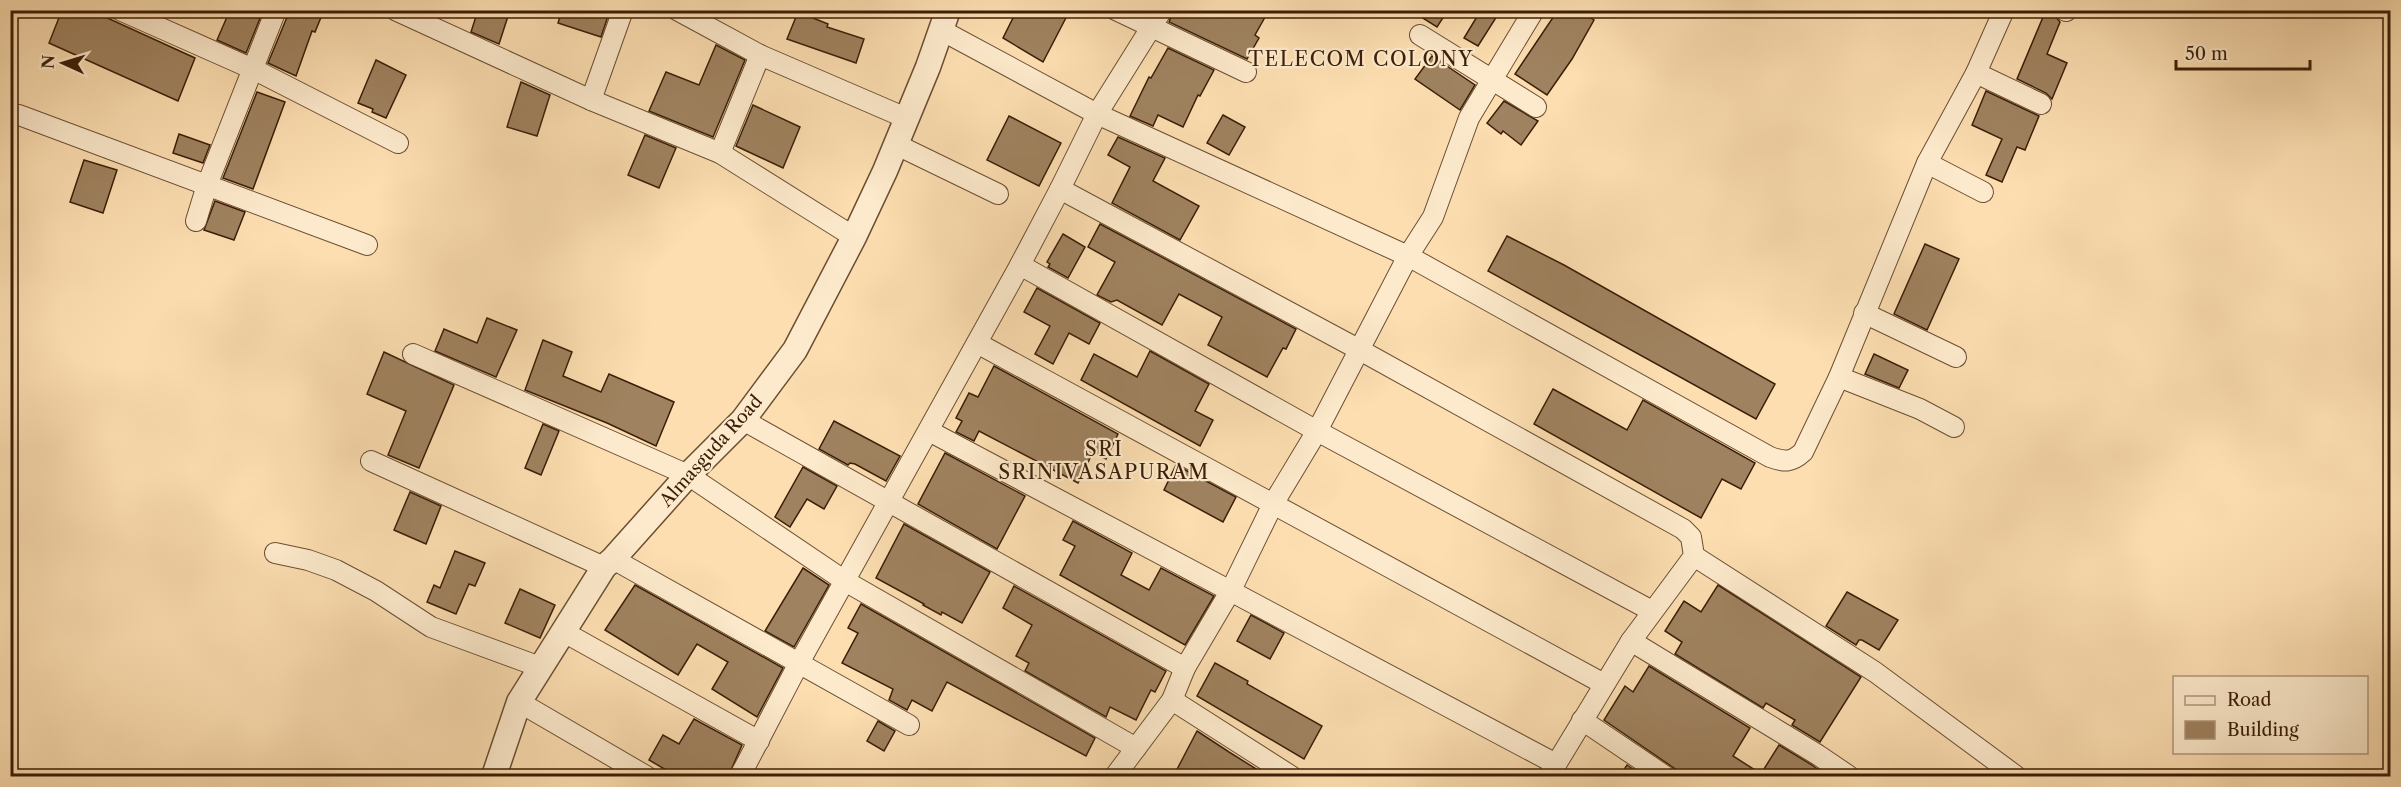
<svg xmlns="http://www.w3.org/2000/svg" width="2401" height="787" font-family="'Libre Caslon Text',serif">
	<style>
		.building { fill: #9f825f; stroke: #3b1e07; stroke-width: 1.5 }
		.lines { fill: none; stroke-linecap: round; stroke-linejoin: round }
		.minor-casing { stroke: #6b4e32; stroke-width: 22 }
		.tertiary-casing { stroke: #6b4e32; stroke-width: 27 }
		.minor { stroke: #fdeacc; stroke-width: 20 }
		.tertiary { stroke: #fdeacc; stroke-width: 24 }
		.labels { text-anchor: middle; stroke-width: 4.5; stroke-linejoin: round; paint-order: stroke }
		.street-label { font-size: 18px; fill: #3b1e07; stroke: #fdeacc }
		.neighbourhood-label { font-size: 20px; letter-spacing: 1.5px; fill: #3b1e07; stroke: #fdeacc }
	</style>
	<rect width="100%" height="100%" fill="#fcdeb1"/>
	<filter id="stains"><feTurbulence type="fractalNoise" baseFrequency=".00333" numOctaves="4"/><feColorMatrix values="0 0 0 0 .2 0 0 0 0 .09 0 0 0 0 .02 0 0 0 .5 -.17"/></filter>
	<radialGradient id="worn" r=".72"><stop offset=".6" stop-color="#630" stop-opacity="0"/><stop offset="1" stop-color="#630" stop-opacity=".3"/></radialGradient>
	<g class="building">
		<path d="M62,10H90L195,58L178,101L49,43Z"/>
		<path d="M230,10L263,11L246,53L217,40Z"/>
		<path d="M290,10H324L315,32L312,31L296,76L268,63Z"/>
		<path d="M478,10H510L499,44L471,32Z"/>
		<path d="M562,10H610L601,37L558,23Z"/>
		<path d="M1017,10H1070L1043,62L1003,38Z"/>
		<path d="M1174,10H1269L1255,35L1259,38L1247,59L1169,22Z"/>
		<path d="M1410,10H1448L1437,27Z"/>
		<path d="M1481,10H1488L1497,16L1478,46L1464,38Z"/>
		<path d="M1558,10H1579L1594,20L1572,59L1547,95L1515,74Z"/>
		<path d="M2046,10L2053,13L2060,22L2047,54L2067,63L2052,99L2046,93L2017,79Z"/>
		<path d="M798,12L828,24L827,27L864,39L856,63L787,39Z"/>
		<path d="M716,45L745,60L713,137L649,111L666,72L699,85Z"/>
		<path d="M1168,48L1214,70L1200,96L1198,95L1183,127L1158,115L1153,126L1130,116L1149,77L1151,78Z"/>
		<path d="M1432,56L1475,85L1460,110L1415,79Z"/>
		<path d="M376,60L406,75L386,118L372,112L373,109L358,103Z"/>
		<path d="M521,82L550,95L537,136L507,127Z"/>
		<path d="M1986,91L2039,116L2025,150L2017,147L2002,182L1986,175L2002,139L1972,125Z"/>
		<path d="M257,92L285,102L253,189L223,178Z"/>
		<path d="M1504,101L1538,121L1521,145L1503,131L1501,134L1487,123Z"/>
		<path d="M753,105L800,127L783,168L736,146Z"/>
		<path d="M1223,115L1245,127L1229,155L1207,143Z"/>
		<path d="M1009,116L1061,143L1039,186L987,160Z"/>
		<path d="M179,134L210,145L203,163L173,153Z"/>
		<path d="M645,135L676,148L659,188L628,175Z"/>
		<path d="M1118,137L1165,158L1153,181L1199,206L1180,240L1112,203L1130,167L1108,155Z"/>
		<path d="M84,160L117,170L103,213L70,202Z"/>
		<path d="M215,201L245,212L234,240L204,230Z"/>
		<path d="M1100,224L1296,329L1286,349L1283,348L1267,377L1208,345L1222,317L1179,294L1162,325L1117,300L1111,302L1097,295L1115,262L1088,247Z"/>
		<path d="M1063,234L1085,247L1068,278L1048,267L1050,264L1047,262Z"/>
		<path d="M1507,236L1564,265L1775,384L1756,419L1488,271Z"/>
		<path d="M1925,244L1959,259L1927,330L1894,314Z"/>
		<path d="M1037,288L1100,323L1089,344L1069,333L1053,364L1035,354L1050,326L1024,312Z"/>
		<path d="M487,318L517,330L496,377L435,351L444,329L477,343Z"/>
		<path d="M543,340L572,352L563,376L601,392L609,374L674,402L656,446L607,423L525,390Z"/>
		<path d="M1150,351L1209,384L1195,411L1213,420L1200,446L1081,380L1094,354L1137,377Z"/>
		<path d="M384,352L454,385L419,468L388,455L406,411L367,394Z"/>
		<path d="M1874,354L1908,370L1899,388L1865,374Z"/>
		<path d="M994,366L1118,434L1106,459L1093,452L1078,483L979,431L974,441L956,432L962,421L956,418L969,393L978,397Z"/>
		<path d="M1553,389L1627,430L1643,400L1755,463L1741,489L1722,479L1701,518L1534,424Z"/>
		<path d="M834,421L900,456L886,481L855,464L850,463L848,465L819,449Z"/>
		<path d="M543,424L559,431L541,475L525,468Z"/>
		<path d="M945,453L1025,496L997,549L918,504Z"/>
		<path d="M1176,465L1236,497L1223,522L1164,490Z"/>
		<path d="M803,467L837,486L824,509L807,499L790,527L775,517Z"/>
		<path d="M410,492L441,506L426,544L394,530Z"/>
		<path d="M1073,521L1132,553L1121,575L1149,590L1161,568L1214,596L1185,645L1060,575L1075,546L1063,540Z"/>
		<path d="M904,524L990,572L962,623L942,612L941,615L923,605L924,604L876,578Z"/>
		<path d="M455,551L485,563L475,586L469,584L456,614L427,602L434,585L440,588Z"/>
		<path d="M803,568L829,585L794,647L765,631Z"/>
		<path d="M635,585L783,668L757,717L712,689L728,662L697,644L678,675L605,630Z"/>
		<path d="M1718,585L1861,677L1820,742L1792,725L1795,720L1766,703L1763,708L1675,654L1682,642L1665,631L1684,601L1701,612Z"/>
		<path d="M1014,586L1166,671L1155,692L1151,690L1136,720L1110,707L1106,717L1025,671L1029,663L1016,656L1032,625L1003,608Z"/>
		<path d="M520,589L555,605L540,638L505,623Z"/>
		<path d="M1847,592L1898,620L1879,650L1862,640H1859L1856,645L1826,626Z"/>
		<path d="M861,604L1095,738L1086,756L947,682L932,711L912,700L907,710L889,700L893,689L842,663L858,633L848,628Z"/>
		<path d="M1251,615L1284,633L1270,659L1237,641Z"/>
		<path d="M1215,663L1248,681L1247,684L1322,726L1304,759L1197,696Z"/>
		<path d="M1649,666L1750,728L1733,756L1766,777H1687L1604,720L1625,686L1633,692Z"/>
		<path d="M694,719L742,745L728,777H678L649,760L663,735L679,744Z"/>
		<path d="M878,721L895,731L884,751L867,741Z"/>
		<path d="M1197,731L1229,752L1269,777H1173Z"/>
		<path d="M1779,745L1812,765L1828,777H1776L1764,769Z"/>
		<path d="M1627,765L1643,776L1642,777H1619Z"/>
	</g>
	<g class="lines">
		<defs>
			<g id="minor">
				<path d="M120,10L253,69L398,143"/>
				<path d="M395,10L591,100L720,153L854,237"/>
				<path d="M677,10L760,55L906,118"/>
				<path d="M1116,10L1246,72"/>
				<path d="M2064,10L2066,11"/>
				<path d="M941,30L1097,114L1408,256L1770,457C1784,462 1791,463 1803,452L1839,377L1927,163L1976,73L2004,10"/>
				<path d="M1420,35L1536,107"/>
				<path d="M1976,73L2041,104"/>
				<path d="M591,100L623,10"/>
				<path d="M19,115L367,245"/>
				<path d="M895,144L998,194"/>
				<path d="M720,153L760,55"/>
				<path d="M1927,163L1983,192"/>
				<path d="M1060,189L1358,349L1683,529L1691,537L1694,556L1631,641L1549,776"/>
				<path d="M196,221L207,185L276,10"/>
				<path d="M1020,265L1317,431L1652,611"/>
				<path d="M1864,313L1956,357"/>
				<path d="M977,343L1604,684"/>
				<path d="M413,354L688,475L845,581L1136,748"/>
				<path d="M1839,377L1920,409L1954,427"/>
				<path d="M743,420L1185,668"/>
				<path d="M929,431L1556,764"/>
				<path d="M371,461L604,567"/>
				<path d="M275,553L308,560L336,570L376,591L431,627L540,667"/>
				<path d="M1694,556L1875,672L2016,776"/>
				<path d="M613,559L909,725"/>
				<path d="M562,631L759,741"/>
				<path d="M1631,641L1818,755L1849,776"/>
				<path d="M1172,700L1291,776"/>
				<path d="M519,702L646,776"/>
				<path d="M1582,720L1665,776"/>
				<path d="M740,776L799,663L1020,265L1060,189L1097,114L1162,10"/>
				<path d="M1115,776L1172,700L1185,668L1231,590L1273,504L1317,431L1408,256L1433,217L1469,118L1534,10"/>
			</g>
			<path id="tertiary" d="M494,776L519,702L604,567L613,559L688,475L743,420L795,350L854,237L885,171L928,67L948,10"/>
		</defs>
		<use href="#minor" class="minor-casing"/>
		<use href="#tertiary" class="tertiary-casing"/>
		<use href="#minor" class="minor"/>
		<use href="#tertiary" class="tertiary"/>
	</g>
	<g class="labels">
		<g class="street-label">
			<text transform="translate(711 451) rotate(-48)" y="6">Almasguda Road</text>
		</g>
		<g class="neighbourhood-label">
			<text x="1361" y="66">TELECOM COLONY</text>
			<text x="1104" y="456">SRI<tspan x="1104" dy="23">SRINIVASAPURAM</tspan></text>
		</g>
	</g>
	<rect width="2401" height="787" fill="none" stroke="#fcdeb1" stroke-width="36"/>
	<rect x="12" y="12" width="2377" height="763" fill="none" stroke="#3b1e07" stroke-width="3"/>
	<rect x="18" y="18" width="2365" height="751" fill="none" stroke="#3b1e07" stroke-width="1.5"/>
	<rect x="2173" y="676" width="195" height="78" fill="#fdeacc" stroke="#af987d" stroke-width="1.5"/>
	<rect x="2185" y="696" width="30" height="9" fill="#fdeacc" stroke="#af987d" stroke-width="1.5"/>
	<text x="2227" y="706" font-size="18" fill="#3b1e07">Road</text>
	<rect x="2185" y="721" width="30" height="18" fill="#9f825f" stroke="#af987d" stroke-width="1.5"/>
	<text x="2227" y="736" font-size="18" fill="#3b1e07">Building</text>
	<g transform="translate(63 63) rotate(274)" stroke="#fdeacc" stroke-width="4.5" paint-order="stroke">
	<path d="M0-4.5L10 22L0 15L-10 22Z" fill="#3b1e07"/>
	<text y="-9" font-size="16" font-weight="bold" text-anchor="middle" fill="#3b1e07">N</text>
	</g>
	<path d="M2176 60v9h134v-9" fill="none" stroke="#3b1e07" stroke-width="3"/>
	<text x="2185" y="60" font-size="18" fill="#3b1e07" stroke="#fdeacc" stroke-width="4.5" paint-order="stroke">50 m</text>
	<rect width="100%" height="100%" filter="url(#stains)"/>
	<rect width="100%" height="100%" fill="url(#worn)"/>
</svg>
